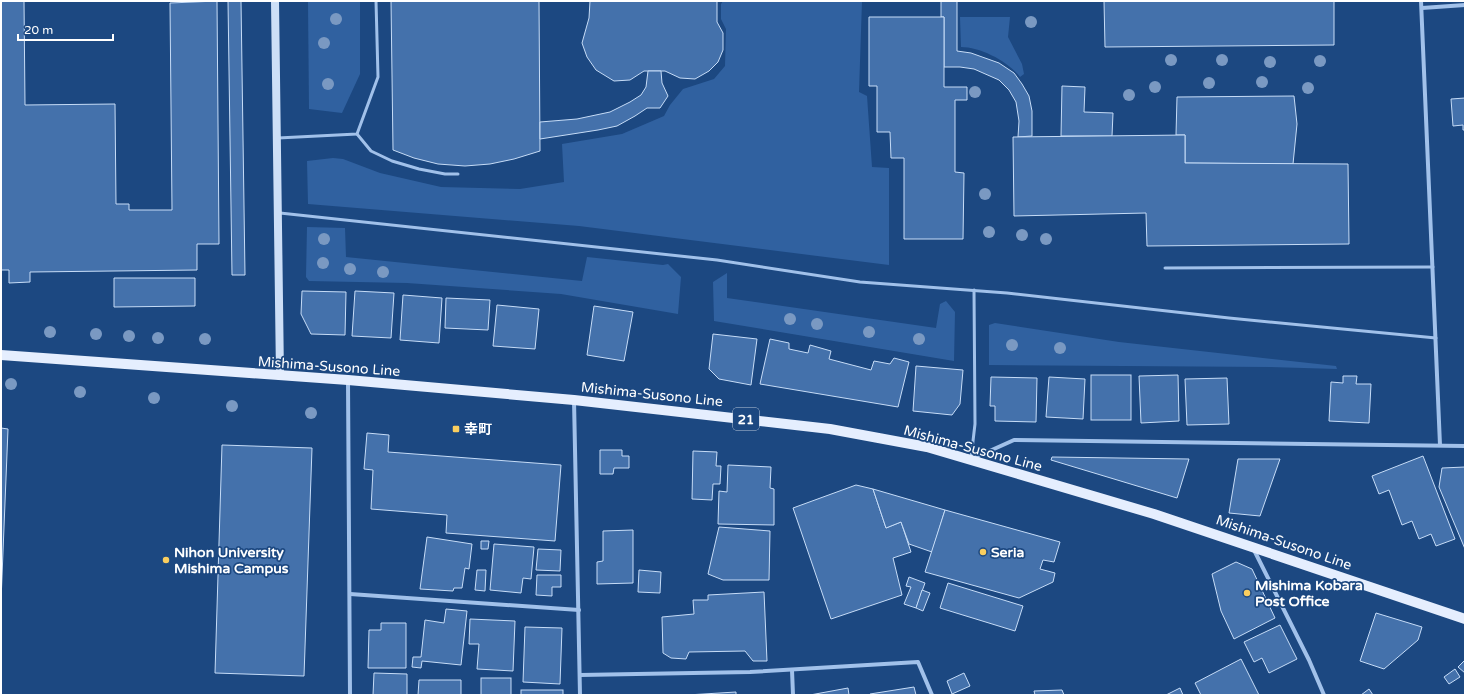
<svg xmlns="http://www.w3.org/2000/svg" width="1466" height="696" font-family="'Varela Round','Noto Sans JP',sans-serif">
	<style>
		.green { fill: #3061a0 }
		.building { fill: #4471ab; stroke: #c6dcf7 }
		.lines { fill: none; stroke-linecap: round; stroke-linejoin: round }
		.lane { stroke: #a1c1ea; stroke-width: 3 }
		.street { stroke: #a1c1ea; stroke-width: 4 }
		.secondary { stroke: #cddff7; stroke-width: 8 }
		.primary { stroke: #e5eefe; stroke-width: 10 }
		.tree { fill: #7a99c2 }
		.poi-dot { fill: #face5f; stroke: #1c4881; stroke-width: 1.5 }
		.labels { text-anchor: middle; stroke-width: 3.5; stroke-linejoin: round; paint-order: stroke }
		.shield { fill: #1c4881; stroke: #bbc8d9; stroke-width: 1 }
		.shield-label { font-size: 13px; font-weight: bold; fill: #fff }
		.street-label { font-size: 14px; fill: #fff; stroke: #1c4881 }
		.poi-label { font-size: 14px; font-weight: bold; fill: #fff; stroke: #1c4881; text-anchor: start }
	</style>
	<rect width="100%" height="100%" fill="#1c4881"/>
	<g class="green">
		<path d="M308,1H360V74L342,113L309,109Z"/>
		<path d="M723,1H862L859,92L867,96L872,167L889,168V265L579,226L308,204L307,161L333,158L343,159L380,173L441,187L520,189L564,182L562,144L622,134L664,116L670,105L683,89L714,79L725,66L726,29L721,19V4Z"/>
		<path d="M960,17H1010L1008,37L1022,64L1024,74L1020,77C1008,61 980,47 961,47Z"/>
		<path d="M307,227L345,228L346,257L582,281L587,257L663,265L668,264L681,277L678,314L561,294L407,283L309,281L306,277Z"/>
		<path d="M727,273V298L936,328L940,304L946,301L955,312L954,361L714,321L713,282Z"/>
		<path d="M995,323L1119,342L1336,366L1337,369L1269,367L989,365V325Z"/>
	</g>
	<g class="building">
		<path d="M1,1H24L25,105L115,104L116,204H129V210H172L170,3L217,1L219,244H197V270L30,272V282L9,283V270H1Z"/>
		<path d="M228,1H241L245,275H232Z"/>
		<path d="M391,1H539L540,151L514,159L490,164L465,166L438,164L414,158L393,150Z"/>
		<path d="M590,1H717V22L723,33V50L718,62L709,71L695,79L680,78L665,71H644L630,80L614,81L596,70L587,57L582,43L589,18Z"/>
		<path d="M941,1H957V51L971,53L999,63L1014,73L1022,84L1029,96L1032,111V136L1018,137L1019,121L1016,102L1009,90L999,80L974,69L960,67H944V17H941Z"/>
		<path d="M1104,1H1334V45L1105,47Z"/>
		<path d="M869,17H944V87H967V100H955V172L964,173L963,239H904V158H891L890,132H877V86H869Z"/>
		<path d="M648,71H661L662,83L668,96L660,108H647L635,116L617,126L598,130L540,139V122L577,119L610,112L630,102L641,95L646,87Z"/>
		<path d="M1062,86L1085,87L1084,112L1113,113L1112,136H1061Z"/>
		<path d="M1294,96L1297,124L1293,164L1185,163V135H1176L1177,97Z"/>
		<path d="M1465,98V130H1463V125L1453,126L1451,99Z"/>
		<path d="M1185,135V163L1348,164L1349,244L1147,246L1146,213L1014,216L1013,137Z"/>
		<path d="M114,278H195V306L114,307Z"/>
		<path d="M302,291L346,292L345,335L311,334L301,314Z"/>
		<path d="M355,291L394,293L391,338L352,336Z"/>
		<path d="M403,295L442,298L439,343L400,340Z"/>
		<path d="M446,298L490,300L488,330L445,328Z"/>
		<path d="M497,305L539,309L535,349L493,346Z"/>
		<path d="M594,306L633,312L624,361L587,355Z"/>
		<path d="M713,334L757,339L751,385L719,379L709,369Z"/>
		<path d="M770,339L789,343V349L808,353L810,345L831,351L829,359L871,370L874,361L890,364L894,358L909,362L898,407L760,384Z"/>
		<path d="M916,366L963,370L960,404L952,415L913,411Z"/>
		<rect x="1091" y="375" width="40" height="45"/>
		<path d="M1178,375L1179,421L1141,423L1139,376Z"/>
		<path d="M1343,376H1357L1356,384H1371L1369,423L1329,421L1331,382L1343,383Z"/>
		<path d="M991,377L1037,378L1036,422L995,421V406H990Z"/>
		<path d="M1049,377L1085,379L1083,419L1046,417Z"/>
		<path d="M1227,378L1229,424L1187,425L1185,379Z"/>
		<path d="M1,428L8,429L1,601Z"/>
		<path d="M367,433L389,435L388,452L561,465L555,541L446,533L447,515L371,509L373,470L364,469Z"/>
		<path d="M222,445L312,448L304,676L215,673Z"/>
		<path d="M600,450H622V456H629V468H614L613,474H600Z"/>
		<path d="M693,451L717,452L716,466H721L720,484H713L712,500L692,499Z"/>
		<path d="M1423,456L1455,539L1436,546L1431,534L1419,539L1412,521L1402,525L1389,490L1379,494L1372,476Z"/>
		<path d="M1052,457L1189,459L1177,498L1051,460Z"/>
		<path d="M1238,459H1280L1260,516L1229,513Z"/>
		<path d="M728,465L771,467L770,488L774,489V525L718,524L719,491L727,492Z"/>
		<path d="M1465,467V549L1439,487L1442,468Z"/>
		<path d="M856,485L873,489L886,528L901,522L911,552L893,558L902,595L831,619L793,508Z"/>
		<path d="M873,489L945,510L932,552L909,544L901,522L886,528Z"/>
		<path d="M945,510L1060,542L1054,562L1043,560L1040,569L1055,573L1053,582L1019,598L925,572Z"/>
		<path d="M719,527L770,531L769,580H723L708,574Z"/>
		<path d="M633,530V583L597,584V562L603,561V531Z"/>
		<path d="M427,537L472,544L469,569L465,568L462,588H454L453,591L420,589Z"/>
		<path d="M481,541H489L488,549H481Z"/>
		<path d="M494,544L534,547L531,579L523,578L521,593L490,590Z"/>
		<path d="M538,549L561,550L560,571L536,570Z"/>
		<path d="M1236,562L1252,569L1275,618L1234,639L1221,611L1212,574Z"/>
		<path d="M477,570H486L485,591L475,590Z"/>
		<path d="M639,570L661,572L660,593L638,592Z"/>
		<path d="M537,575H561V587H552V596L536,595Z"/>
		<path d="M909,577L925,583L916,608L904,604L911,587L906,586Z"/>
		<path d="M948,583L1023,606L1015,631L940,608Z"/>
		<path d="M922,590L930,593L923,611L916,608Z"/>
		<path d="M764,592L767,661H753L745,651L689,652L686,659L671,658L663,653L662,617L694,614L693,600H708V595Z"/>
		<path d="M446,609L467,611L461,665L422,661L421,668L412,667L413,657H421L425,620L444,623Z"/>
		<path d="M1376,613L1422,627L1418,640L1384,669L1360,661Z"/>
		<path d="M470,619L515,621L513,671L477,669L479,644H469Z"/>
		<path d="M381,623H406V668H368L369,630H381Z"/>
		<path d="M1280,625L1297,659L1269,673L1262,658L1254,662L1244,642Z"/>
		<path d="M525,627L562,628L560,684L523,682Z"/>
		<path d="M1241,659L1259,695H1201L1195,683Z"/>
		<path d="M1465,660V673L1458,667Z"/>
		<path d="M1455,669L1460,677L1449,684L1444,677Z"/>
		<path d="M374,673L407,674V695H373Z"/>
		<path d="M964,673L970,686L952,694L947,681Z"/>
		<rect x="481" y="678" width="30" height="17"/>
		<path d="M419,680H461V695H418Z"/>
		<path d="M914,687L916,695H870V694Z"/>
		<path d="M848,688L849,695H810Z"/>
		<path d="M1180,688L1183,695H1166Z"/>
		<path d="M1369,689L1373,695H1361Z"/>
		<rect x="521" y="690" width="42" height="5"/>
		<path d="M1062,690L1064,695H1035L1034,691Z"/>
		<path d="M736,692V695H687Z"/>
	</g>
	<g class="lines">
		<g class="lane">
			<path d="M357,134L371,151L392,161L419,169L445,174H458"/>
			<path d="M278,138L357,134L378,77L376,1"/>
			<path d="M280,213L717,260L860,282L1007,293L1229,318L1436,338"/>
			<path d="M1165,268L1433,267"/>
			<path d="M971,458L975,424L974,290"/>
		</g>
		<g class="street">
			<path d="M1421,1L1440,445"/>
			<path d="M1422,8L1465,5"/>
			<path d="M348,381L350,695"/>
			<path d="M574,400L580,695"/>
			<path d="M974,458L1014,440L1465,446"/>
			<path d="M1254,550L1309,660L1324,695"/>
			<path d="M350,594L579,610"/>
			<path d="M792,670L793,695"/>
			<path d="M580,675L750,672L918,662L932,695"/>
		</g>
		<path class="secondary" d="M275,1L280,376"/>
		<path class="primary" d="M1,355L348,380L574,400L830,429L927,447L1154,514L1465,619"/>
	</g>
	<g class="tree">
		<circle cx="336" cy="19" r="6"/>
		<circle cx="1031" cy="22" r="6"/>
		<circle cx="324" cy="43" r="6"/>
		<circle cx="1171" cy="60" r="6"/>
		<circle cx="1222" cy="60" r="6"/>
		<circle cx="1320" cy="61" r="6"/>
		<circle cx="1270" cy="62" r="6"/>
		<circle cx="1262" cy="82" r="6"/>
		<circle cx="1209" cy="83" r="6"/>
		<circle cx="328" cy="84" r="6"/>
		<circle cx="1155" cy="87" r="6"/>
		<circle cx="1308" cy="88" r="6"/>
		<circle cx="975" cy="92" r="6"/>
		<circle cx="1129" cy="95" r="6"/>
		<circle cx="985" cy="194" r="6"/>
		<circle cx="989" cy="232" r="6"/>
		<circle cx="1022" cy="235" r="6"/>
		<circle cx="324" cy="239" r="6"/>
		<circle cx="1046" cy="239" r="6"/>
		<circle cx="323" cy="263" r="6"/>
		<circle cx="350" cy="269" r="6"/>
		<circle cx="383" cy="272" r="6"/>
		<circle cx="790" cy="319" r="6"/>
		<circle cx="817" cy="324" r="6"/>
		<circle cx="50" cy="332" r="6"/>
		<circle cx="869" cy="332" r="6"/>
		<circle cx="96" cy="334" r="6"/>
		<circle cx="129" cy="336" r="6"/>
		<circle cx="158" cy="338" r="6"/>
		<circle cx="205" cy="339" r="6"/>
		<circle cx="919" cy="339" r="6"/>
		<circle cx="1012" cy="345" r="6"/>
		<circle cx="1060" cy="348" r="6"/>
		<circle cx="11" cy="384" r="6"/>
		<circle cx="80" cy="392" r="6"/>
		<circle cx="154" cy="398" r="6"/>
		<circle cx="232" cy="406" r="6"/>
		<circle cx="311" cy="413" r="6"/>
	</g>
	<g class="poi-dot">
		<rect x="452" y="425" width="8" height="8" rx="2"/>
		<circle cx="983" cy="552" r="4"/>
		<circle cx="166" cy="560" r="4"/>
		<circle cx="1247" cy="593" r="4"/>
	</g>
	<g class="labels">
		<rect class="shield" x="733" y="408" width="26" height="22" rx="3"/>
		<g class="shield-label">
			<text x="746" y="424">21</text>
		</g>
		<g class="street-label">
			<text transform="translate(329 366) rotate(4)" y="5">Mishima-Susono Line</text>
			<text transform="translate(652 394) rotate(6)" y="5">Mishima-Susono Line</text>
			<text transform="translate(973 448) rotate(15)" y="5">Mishima-Susono Line</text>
			<text transform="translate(1284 542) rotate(19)" y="5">Mishima-Susono Line</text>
		</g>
		<g class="poi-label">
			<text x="464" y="434">幸町</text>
			<text x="174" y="557">Nihon University<tspan x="174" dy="16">Mishima Campus</tspan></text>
			<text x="991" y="557">Seria</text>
			<text x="1255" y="590">Mishima Kobara<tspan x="1255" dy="16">Post Office</tspan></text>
		</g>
	</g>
	<rect width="1466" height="696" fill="none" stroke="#ffffff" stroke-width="4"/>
	<path d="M18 34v6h95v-6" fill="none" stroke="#ffffff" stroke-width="2"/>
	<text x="24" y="34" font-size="12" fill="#ffffff" stroke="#1c4881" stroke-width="3" paint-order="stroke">20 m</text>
</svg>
